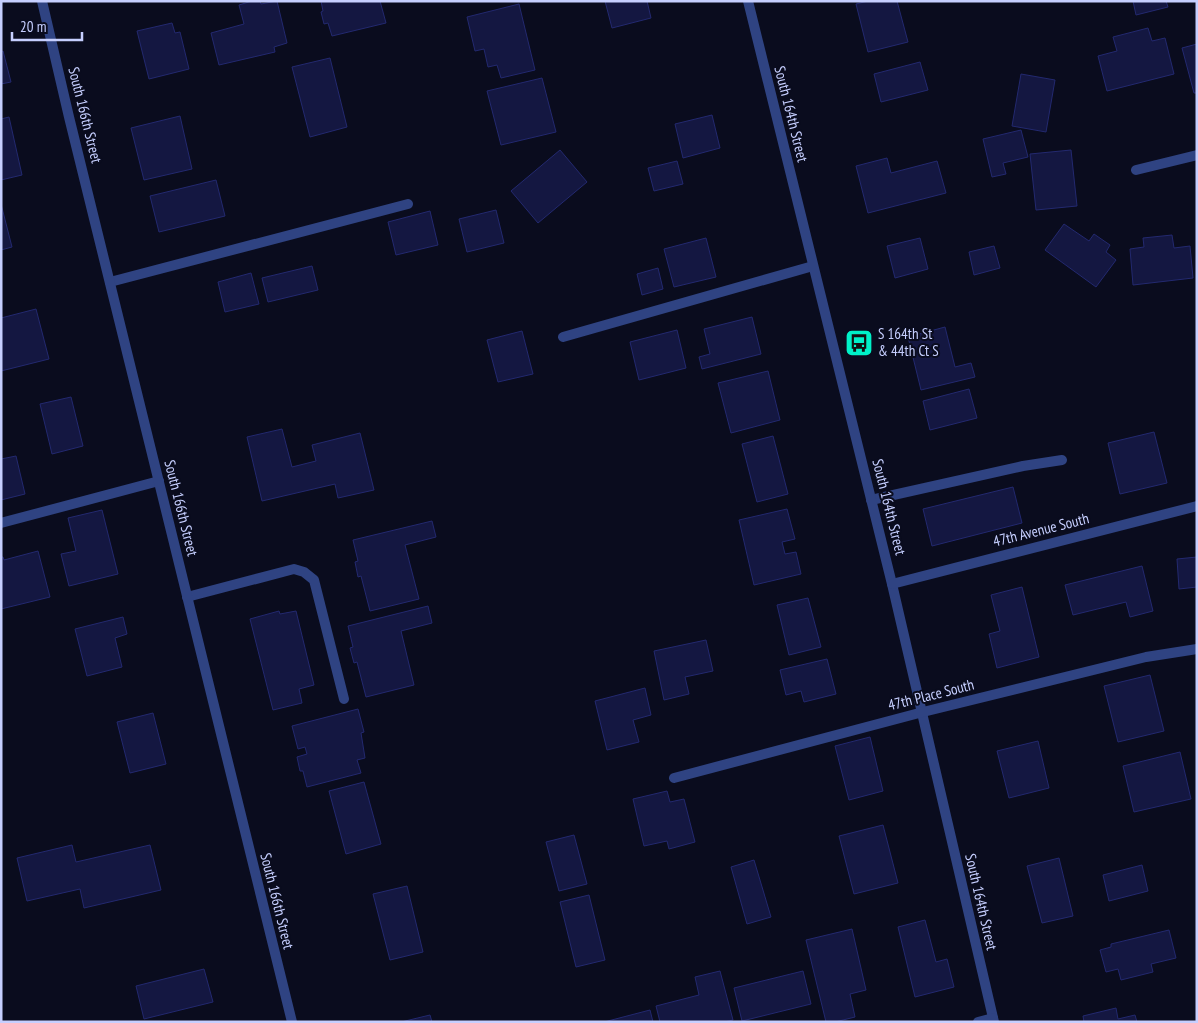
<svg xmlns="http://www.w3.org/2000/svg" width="1198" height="1023" font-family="'PT Sans Narrow',sans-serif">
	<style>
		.building { fill: #141741; stroke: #23296f }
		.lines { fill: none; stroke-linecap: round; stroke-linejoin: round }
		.service { stroke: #2f4382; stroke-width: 10 }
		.minor { stroke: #2f4382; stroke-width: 10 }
		.labels { text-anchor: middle; stroke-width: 4; stroke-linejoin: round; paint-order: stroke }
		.street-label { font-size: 15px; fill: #c6cfff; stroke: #0a0c1e }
		.poi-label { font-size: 15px; fill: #c6cfff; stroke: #0a0c1e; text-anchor: start }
	</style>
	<rect width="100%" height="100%" fill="#0a0c1e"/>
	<g class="building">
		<path d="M252,1H260L261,4L277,1L287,43L274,47L275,52L219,65L211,33L244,24L239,5Z"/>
		<path d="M321,1H380L386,23L332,36L328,23L324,24L321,12L323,11Z"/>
		<path d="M605,1H647L651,18L612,28Z"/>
		<path d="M868,1H897L908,42L868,52L856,4Z"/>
		<path d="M1133,1H1166L1168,7L1136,15Z"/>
		<path d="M519,4L535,70L501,78L497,65L488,67L484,49L475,51L467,17Z"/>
		<path d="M172,23L175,33L180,32L189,69L149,79L137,31Z"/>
		<path d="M1148,28L1152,41L1165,38L1174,74L1107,91L1098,56L1117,51L1113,37Z"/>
		<path d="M1197,44V93H1194L1182,48Z"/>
		<path d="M3,51L11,82L1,84V52Z"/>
		<path d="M330,58L347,127L310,137L292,67Z"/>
		<path d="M920,62L928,90L881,102L874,74Z"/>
		<path d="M1021,74L1055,80L1046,132L1012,126Z"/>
		<path d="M542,78L556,132L501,145L487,91Z"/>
		<path d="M712,115L720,148L683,158L675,124Z"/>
		<path d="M180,116L192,169L144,180L131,128Z"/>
		<path d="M9,117L22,175L1,180V119Z"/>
		<path d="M1021,130L1028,157L1003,163L1006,174L992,177L983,139Z"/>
		<path d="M560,150L587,182L538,223L511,191Z"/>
		<path d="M1071,150L1077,206L1036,210L1030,154Z"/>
		<path d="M887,158L891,173L937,161L946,193L868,213L856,166Z"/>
		<path d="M677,161L683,184L654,191L648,168Z"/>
		<path d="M216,180L225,216L159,232L150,196Z"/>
		<path d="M1,204L12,247L1,250Z"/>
		<path d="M496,210L504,243L467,252L459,219Z"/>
		<path d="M430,211L438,245L396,255L388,222Z"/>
		<path d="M1064,224L1089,241L1094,234L1110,245L1106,252L1116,260L1096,287L1045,250Z"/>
		<path d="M1172,235L1174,248L1190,246L1193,278L1133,285L1130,249L1144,247L1143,238Z"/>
		<path d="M706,238L716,277L674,287L664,249Z"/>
		<path d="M920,238L928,269L895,278L887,246Z"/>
		<path d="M994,246L1000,268L974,275L969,252Z"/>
		<path d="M312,266L318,290L268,302L262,278Z"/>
		<path d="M658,268L663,289L642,295L637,274Z"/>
		<path d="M251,273L259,304L225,312L218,282Z"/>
		<path d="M36,309L49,359L1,371V318Z"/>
		<path d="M752,317L761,354L702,369L699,357L710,354L704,329Z"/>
		<path d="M945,327L955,367L971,363L975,377L921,390L908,337Z"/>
		<path d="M677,330L686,368L639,380L630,342Z"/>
		<path d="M522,331L533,374L498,382L487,340Z"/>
		<path d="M768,371L780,420L731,433L718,383Z"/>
		<path d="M969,389L977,418L930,430L923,401Z"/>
		<path d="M71,397L83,446L52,454L40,404Z"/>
		<path d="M282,429L292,467L316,461L312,445L360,433L374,490L338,498L335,484L262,501L247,437Z"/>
		<path d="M1154,432L1167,483L1120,494L1108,443Z"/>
		<path d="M773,436L788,494L757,502L742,444Z"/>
		<path d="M16,456L25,494L1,500V459Z"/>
		<path d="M1013,487L1022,523L932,546L923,509Z"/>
		<path d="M787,509L795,539L782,542L785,554L796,552L801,574L754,585L739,520Z"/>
		<path d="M102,510L118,574L69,586L61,554L76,551L68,518Z"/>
		<path d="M432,521L436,537L405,545L419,599L370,611L361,576L358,577L355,562L358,561L353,540Z"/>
		<path d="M38,551L50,597L1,609V557H3L4,560Z"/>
		<path d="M1197,557V587L1179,589L1177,559Z"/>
		<path d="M1142,566L1153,611L1130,617L1126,602L1073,615L1065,585Z"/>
		<path d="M1022,587L1039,657L997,668L989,634L1000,631L991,595Z"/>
		<path d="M808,598L821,647L789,655L777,605Z"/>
		<path d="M428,606L432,623L401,631L414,685L366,697L357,662L354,663L350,648L353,647L348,626Z"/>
		<path d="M279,611L280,614L296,611L314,685L299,689L302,703L273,710L250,619Z"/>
		<path d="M123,617L127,634L115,638L122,667L87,676L75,629Z"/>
		<path d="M706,640L713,671L685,677L689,694L664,700L654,651Z"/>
		<path d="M827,659L836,694L804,702L801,691L786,695L780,670Z"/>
		<path d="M1150,675L1164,731L1118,742L1104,686Z"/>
		<path d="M645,688L651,715L633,720L639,742L607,750L595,701Z"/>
		<path d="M358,709L364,732L361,733L365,758L357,760L361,773L307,787L303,771H300L297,757L307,754L305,747L298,749L292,726Z"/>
		<path d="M153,713L166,764L130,773L117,722Z"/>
		<path d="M870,737L883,791L849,800L835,746Z"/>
		<path d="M1038,741L1049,788L1009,798L997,751Z"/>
		<path d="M1180,752L1191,799L1134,812L1123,766Z"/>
		<path d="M364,782L381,844L346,854L329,791Z"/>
		<path d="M667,791L670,802L684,799L695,842L669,849L667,841L644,846L633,799Z"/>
		<path d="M883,825L898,883L854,894L839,836Z"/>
		<path d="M574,835L587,884L559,891L546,842Z"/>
		<path d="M72,845L76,862L150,845L161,890L84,908L80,889L27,901L17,858Z"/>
		<path d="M1059,858L1073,916L1042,923L1027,866Z"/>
		<path d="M754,860L771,917L747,924L731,867Z"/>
		<path d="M1142,865L1148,891L1109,901L1103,875Z"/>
		<path d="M407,886L423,952L390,960L373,894Z"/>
		<path d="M589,895L605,960L576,967L560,902Z"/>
		<path d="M925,920L936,962L947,959L954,987L915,997L898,927Z"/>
		<path d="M852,929L866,990L850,994L855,1017L835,1022H826L806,940Z"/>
		<path d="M1169,930L1176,958L1151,964L1153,972L1121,980L1118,969L1106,972L1100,950L1111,947V944Z"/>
		<path d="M204,969L213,1002L144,1019L136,986Z"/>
		<path d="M720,971L733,1020L724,1022H660L656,1006L699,995L695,977Z"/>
		<path d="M803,971L811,1004L742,1021L734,988Z"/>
		<path d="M1116,1008L1118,1019L1135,1015L1137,1022H1084L1083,1016Z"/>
		<path d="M650,1010L653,1022H604Z"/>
		<path d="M430,1015L432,1022H401Z"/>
	</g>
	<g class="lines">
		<g class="service">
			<path d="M110,282L408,204"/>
			<path d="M563,337L813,266"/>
			<path d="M871,500L1023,466L1062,460"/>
			<path d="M1,523L159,481"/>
			<path d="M187,597L294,569L304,572L314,580L344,699"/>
		</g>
		<g class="minor">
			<path d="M42,1L69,117L292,1022"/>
			<path d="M748,1L892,584L994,1022"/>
			<path d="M1136,170L1197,155"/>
			<path d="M892,584L1197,506"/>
			<path d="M674,778L923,712L1146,657L1197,649"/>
			<path d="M978,1022L993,1018"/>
		</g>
	</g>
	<defs>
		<symbol id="bus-square" viewBox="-11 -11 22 22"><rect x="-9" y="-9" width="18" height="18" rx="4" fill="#00f1c8" stroke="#0a0c1e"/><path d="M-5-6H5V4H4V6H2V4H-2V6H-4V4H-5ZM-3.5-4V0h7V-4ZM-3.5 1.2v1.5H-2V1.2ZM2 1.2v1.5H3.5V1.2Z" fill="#111"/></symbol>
	</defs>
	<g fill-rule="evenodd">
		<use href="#bus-square" x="843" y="327" width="32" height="32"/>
	</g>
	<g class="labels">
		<g class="street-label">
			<text transform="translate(791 114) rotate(76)" y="5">South 164th Street</text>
			<text transform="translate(85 115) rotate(76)" y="5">South 166th Street</text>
			<text transform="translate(889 507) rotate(76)" y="5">South 164th Street</text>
			<text transform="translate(181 508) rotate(76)" y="5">South 166th Street</text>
			<text transform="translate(1041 530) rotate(-14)" y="5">47th Avenue South</text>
			<text transform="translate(931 695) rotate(-14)" y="5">47th Place South</text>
			<text transform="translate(277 901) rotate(76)" y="5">South 166th Street</text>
			<text transform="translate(981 902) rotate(77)" y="5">South 164th Street</text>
		</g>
		<g class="poi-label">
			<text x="878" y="339">S 164th St<tspan x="878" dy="17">&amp; 44th Ct S</tspan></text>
		</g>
	</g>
	<rect width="1198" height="1023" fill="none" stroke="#c6cfff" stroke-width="5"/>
	<path d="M12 32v8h70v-8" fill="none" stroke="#c6cfff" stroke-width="2.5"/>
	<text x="20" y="32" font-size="15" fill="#c6cfff" stroke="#0a0c1e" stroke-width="4" paint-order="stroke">20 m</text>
</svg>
